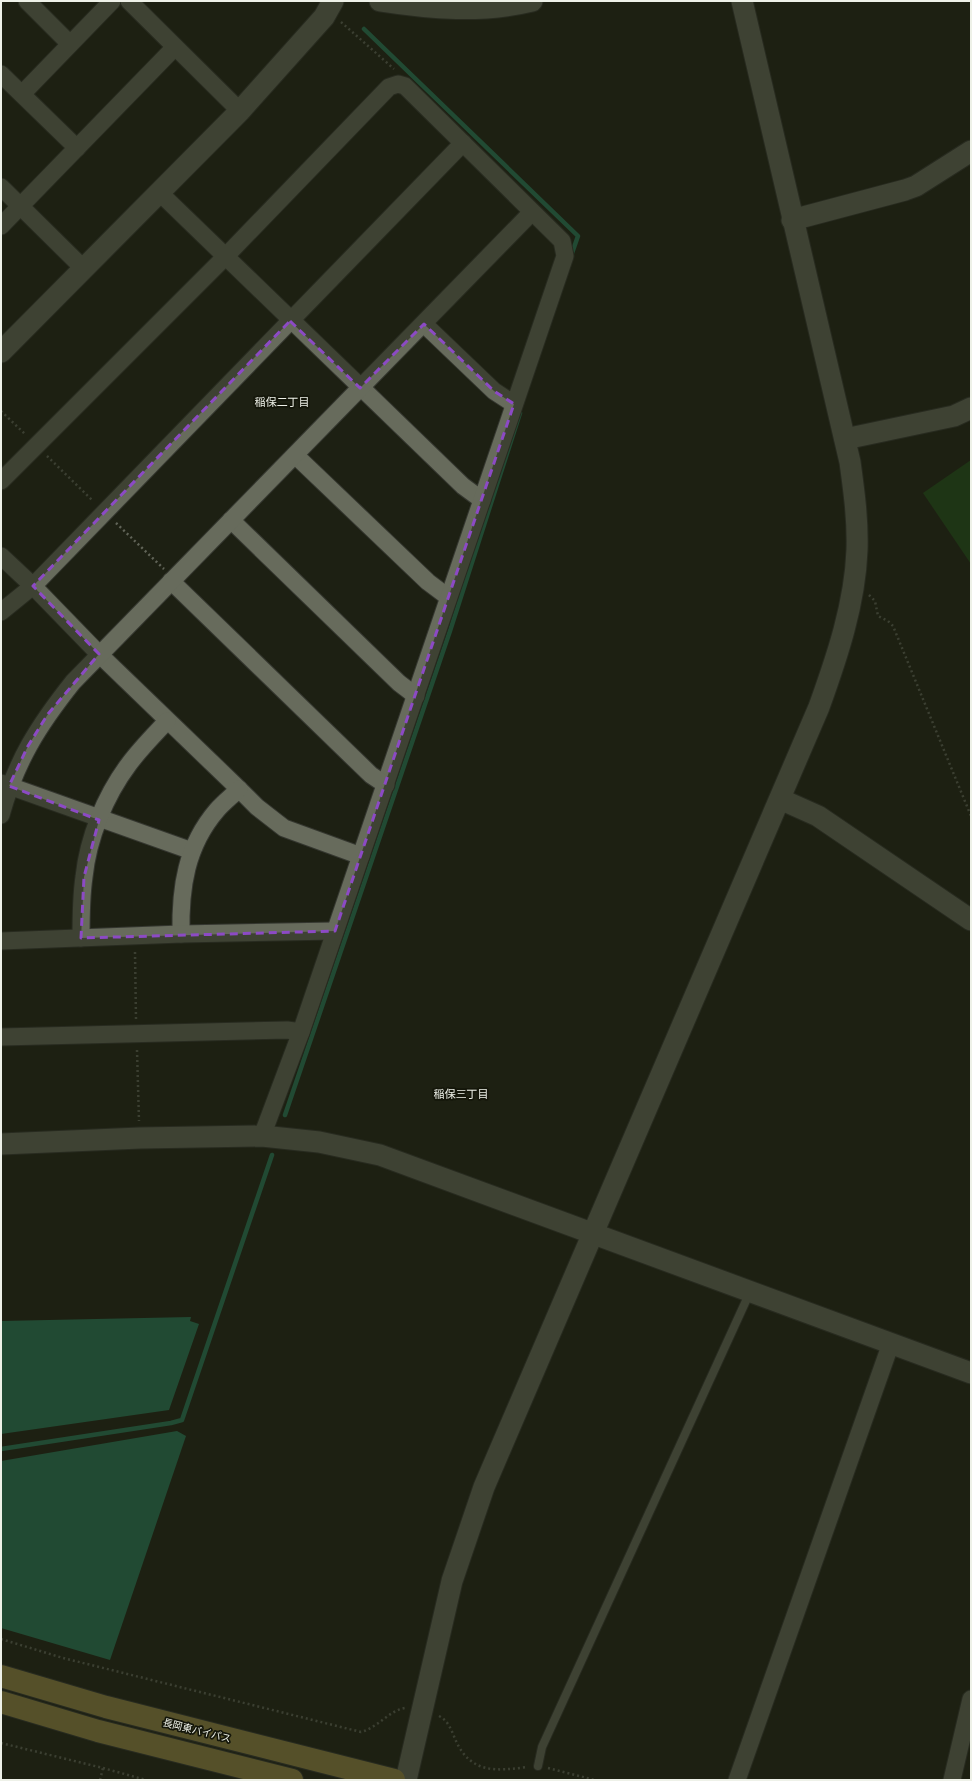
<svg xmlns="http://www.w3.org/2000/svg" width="972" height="1781" font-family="'Noto Sans','Noto Sans JP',sans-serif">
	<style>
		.water { fill: #277c5b }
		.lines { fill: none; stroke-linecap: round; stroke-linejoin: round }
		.stream { stroke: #277c5b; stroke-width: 4.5 }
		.building { fill: #204e19 }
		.service-casing { stroke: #353730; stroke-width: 10 }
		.minor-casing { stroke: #353730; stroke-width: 19 }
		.tertiary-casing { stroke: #353730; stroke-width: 23 }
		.trunk-casing { stroke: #353730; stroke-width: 24 }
		.path { stroke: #616458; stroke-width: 2.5; stroke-dasharray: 2 3; stroke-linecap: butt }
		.service { stroke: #676b5c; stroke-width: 8 }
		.minor { stroke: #676b5c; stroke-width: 17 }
		.tertiary { stroke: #676b5c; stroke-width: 21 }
		.trunk { stroke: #9a8b46; stroke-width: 22 }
		.marked { fill: none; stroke: #8c4ac5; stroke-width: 3; stroke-dasharray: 8 5; stroke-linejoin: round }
		.labels { text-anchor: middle; stroke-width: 3.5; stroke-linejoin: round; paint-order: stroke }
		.street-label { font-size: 10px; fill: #eef1e8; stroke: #14160a }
		.neighbourhood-label { font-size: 11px; fill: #eef1e8; stroke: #14160a }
	</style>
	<rect width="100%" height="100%" fill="#1d2013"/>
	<g class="water">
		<path d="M191,1317L190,1321L199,1324L169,1410L1,1434V1321Z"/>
		<path d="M177,1431L186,1436L110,1660L1,1628V1461Z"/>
	</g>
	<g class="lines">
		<g class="stream">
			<path d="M364,29L578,236L571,256"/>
			<path d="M285,1115L450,631L520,413"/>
			<path d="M1,1449L171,1423L182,1420L272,1155"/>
		</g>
	</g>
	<path class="building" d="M971,460V564L923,493Z"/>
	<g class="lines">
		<defs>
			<path id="service" d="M538,1766L542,1747L750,1292"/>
			<g id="minor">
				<path d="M27,1L70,44"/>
				<path d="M129,1L240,111"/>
				<path d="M1,74L77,148"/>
				<path d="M22,94L112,1"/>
				<path d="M1,187L84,269"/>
				<path d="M160,193L463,486L482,500"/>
				<path d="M1,226L175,47"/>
				<path d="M424,324L494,391L514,404"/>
				<path d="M295,455L428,582L448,597"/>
				<path d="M1,481L225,257L389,87L398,84L405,86L562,241L565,256L301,1032L262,1136"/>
				<path d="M231,520L399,683L416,696"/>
				<path d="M1,556L33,586L99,654L239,789L257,807L284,828L361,856"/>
				<path d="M171,581L371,775L386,785"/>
				<path d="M1,612L33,586L463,143"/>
				<path d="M1,783L192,851"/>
				<path d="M1,815C16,761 38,726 73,682L532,212"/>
				<path d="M181,934C180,888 186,846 217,810C224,802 232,796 239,789"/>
				<path d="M81,938C81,918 81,897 84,877C88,838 105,796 129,764C140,749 154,735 167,721"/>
				<path d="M1,941L181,934L335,931"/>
				<path d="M1,1037L287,1030L301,1032"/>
				<path d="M737,1780L891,1343"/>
				<path d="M952,1780L971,1699"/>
			</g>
			<g id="tertiary">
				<path d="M380,1C431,9 482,13 532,1"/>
				<path d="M792,220L905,190L916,186L971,151"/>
				<path d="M1,352L240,111L324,17L333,1"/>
				<path d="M845,439L954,416L971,408"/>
				<path d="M780,799L818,816L971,920"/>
				<path d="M1,1144L140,1138L262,1136L319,1142L380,1155L971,1373"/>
				<path d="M406,1780L452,1581L484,1487L819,707C837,657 855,604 857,550C858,520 854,491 850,462L742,1"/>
			</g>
			<g id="trunk">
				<path d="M1,1676L106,1707L394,1780"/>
				<path d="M1,1702L98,1731L292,1780"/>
			</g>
		</defs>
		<use href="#service" class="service-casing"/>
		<use href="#minor" class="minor-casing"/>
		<use href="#tertiary" class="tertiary-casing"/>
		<use href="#trunk" class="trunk-casing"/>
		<g class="path">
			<path d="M341,22L394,69"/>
			<path d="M1,411L26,435"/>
			<path d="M47,456L93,501"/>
			<path d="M116,523L164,569"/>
			<path d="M869,595L875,601L878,616L888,621L893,626L971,816"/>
			<path d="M135,952L136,1019"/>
			<path d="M137,1050L139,1121"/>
			<path d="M1,1639L63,1658L361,1732C379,1727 388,1711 405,1708"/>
			<path d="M439,1716C449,1721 452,1732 456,1741C471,1774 497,1771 527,1767"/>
			<path d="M1,1743L103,1768L146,1780"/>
			<path d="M548,1768L595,1780"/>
			<path d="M100,1780L103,1768"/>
		</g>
		<use href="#service" class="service"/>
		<use href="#minor" class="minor"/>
		<use href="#tertiary" class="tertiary"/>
		<use href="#trunk" class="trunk"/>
	</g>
	<path d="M0 0H972V1781H0ZM290,321L360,388L424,324L494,391L514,404L335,931L81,938L84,877L99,820L9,786L28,746L48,714L99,654L33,586Z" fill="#1d2013" fill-opacity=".55" fill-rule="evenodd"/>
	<path class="marked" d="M290,321L360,388L424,324L494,391L514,404L335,931L81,938L84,877L99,820L9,786L28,746L48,714L99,654L33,586Z"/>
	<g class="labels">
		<g class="street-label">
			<text transform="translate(197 1730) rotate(14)" y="4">長岡東バイパス</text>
		</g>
		<g class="neighbourhood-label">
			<text x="282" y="406">稲保二丁目</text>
			<text x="461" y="1098">稲保三丁目</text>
		</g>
	</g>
	<rect width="972" height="1781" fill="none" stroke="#eef1e8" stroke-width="4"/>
</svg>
